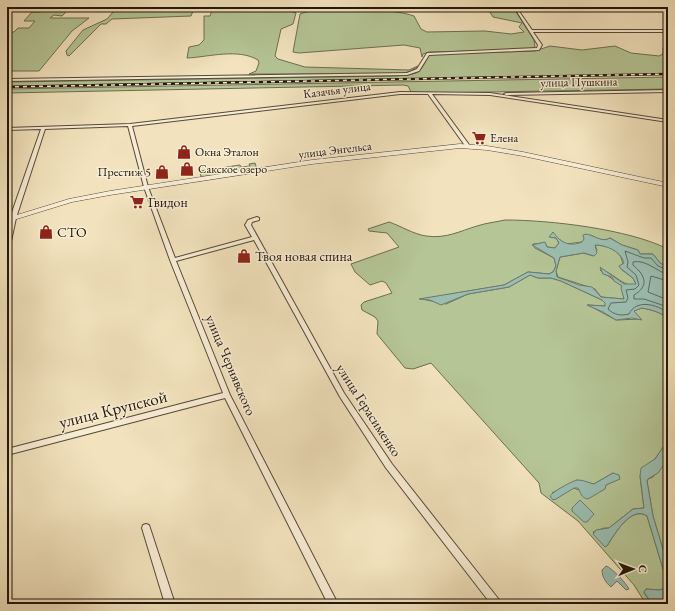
<svg xmlns="http://www.w3.org/2000/svg" width="675" height="611" font-family="'EB Garamond',serif">
	<style>
		.green { fill: #b5c596; stroke: #6c6e50; fill-rule: evenodd }
		.water { fill: #9bbeb1; stroke: #6b7b6e; fill-rule: evenodd }
		.lines { fill: none; stroke-linecap: round; stroke-linejoin: round }
		.shore { stroke: #5e6a5d; stroke-width: 1 }
		.minor-casing { stroke: #564936; stroke-width: 2 }
		.tertiary-casing { stroke: #564936; stroke-width: 1 }
		.minor { fill: #f7edd5; fill-rule: evenodd }
		.tertiary { fill: #f7edd5; fill-rule: evenodd }
		.rail-casing { stroke: #221609; stroke-width: 2.5 }
		.rail { stroke: #f7edd5; stroke-width: 1.5; stroke-dasharray: 4; stroke-linecap: butt }
		.labels { text-anchor: middle; stroke-width: 3; stroke-linejoin: round; paint-order: stroke }
		.far-street-label { font-size: 12px; fill: #221609; stroke: #f7edd5 }
		.far-poi-label { font-size: 12px; fill: #221609; stroke: #f7edd5; text-anchor: start }
		.poi-label { font-size: 14px; fill: #221609; stroke: #f7edd5; text-anchor: start }
		.street-label { font-size: 14px; fill: #221609; stroke: #f7edd5 }
		.near-street-label { font-size: 17px; fill: #221609; stroke: #f7edd5 }
	</style>
	<rect width="100%" height="100%" fill="#f2e3be"/>
	<filter id="stains"><feTurbulence type="fractalNoise" baseFrequency=".005" numOctaves="4"/><feColorMatrix values="0 0 0 0 .2 0 0 0 0 .09 0 0 0 0 .02 0 0 0 .5 -.17"/></filter>
	<radialGradient id="worn" r=".72"><stop offset=".6" stop-color="#630" stop-opacity="0"/><stop offset="1" stop-color="#630" stop-opacity=".3"/></radialGradient>
	<g class="green">
		<path d="M46,7H71L62,16L54,15L50,18H89L72,31L39,71H7V32H14L18,28H29L35,21H24L32,12H40Z"/>
		<path d="M125,7H286L285,9L296,13L293,24L281,29L275,56L278,59L305,67L409,70L418,66L410,72L391,74H249L256,71L259,63L258,60C238,48 209,57 187,58L189,47L199,45L204,40V16H210L212,10L202,7L183,9L182,11H193L191,16L112,19L106,24H101L69,56L67,55L66,51L83,30L107,19L113,12Z"/>
		<path d="M474,7H513L534,40L535,47L527,50L429,52L423,54L422,57L420,48L404,45L299,53L293,52L300,14C321,5 392,8 414,16L421,29L427,32L485,31L511,34L524,32L519,27L522,23L493,17L490,12Z"/>
		<path d="M550,46L582,50L615,46L631,53L659,56L663,54V48L668,47V74L7,86V82L395,76C417,74 419,76 428,56L433,54L535,51Z"/>
		<path d="M668,77V89L429,93L411,92L408,86L403,85L7,93V89Z"/>
		<path d="M255,163L257,169L201,177L200,171L240,165L241,167L250,166L249,164Z"/>
		<path d="M505,220C550,220 628,229 668,249V267L660,263L653,254H640L638,250L622,245L610,238C604,242 597,239 591,235L582,242L566,244L553,235L550,237L556,238L559,243L555,248L547,247L545,243L533,244L535,248L554,258L556,266L553,272L549,274L528,272L504,285L422,299L446,304L468,294L509,287L530,275L538,278H551L561,281L602,300L606,303L605,306L588,305L616,320L641,319L633,311L642,308C652,310 661,312 668,319V440L655,459L648,465L640,476L644,508L633,509L609,528H604L593,532L607,546C614,535 631,505 647,516L667,582L665,588L660,590L646,589L644,593L652,604H646L634,585L578,521L541,493L539,483L431,363L413,369L405,368L377,334L378,321L375,317L362,310L361,305L364,302L392,293L386,283L382,281L370,285L355,272L351,264L399,247L387,233L369,231L368,229L389,222C401,226 413,234 426,236C446,239 460,231 477,226C486,223 496,222 505,220ZM613,473L619,479L606,485L579,490L574,488L552,493L577,480L594,484Z"/>
		<path d="M595,245C610,245 626,253 622,270L633,278L636,284L634,286C619,284 612,271 600,270L622,286L624,299L601,297L595,289L558,277L556,271L560,257L583,253L594,256L597,250Z"/>
		<path d="M668,459V566L653,516L647,481L648,479L653,477Z"/>
	</g>
	<g class="water">
		<path d="M553,232C561,243 569,247 582,242L584,239L583,235L586,234C594,235 602,243 610,238L622,245L638,250L640,254H653L660,263L668,267V319C661,312 652,310 642,308L634,311L642,320L632,318L616,320L603,312L587,305L605,306V303L602,300L561,281L551,278H538L530,275L509,287L468,294L441,305L430,300L419,299L504,285L528,272L549,274L553,272L556,266L554,258L532,245L545,242L547,247L555,248L559,243L556,238L549,237ZM595,245C606,245 621,251 624,263L619,266L620,268L633,278L636,284H624L600,267L603,274L612,277L614,281L622,286L621,288L624,299L601,297L592,287L579,285L557,277L556,271L560,257L584,253L594,256L597,253Z"/>
		<path d="M668,440V459L658,473L648,479L647,481L653,516L668,566V604H652L644,592L646,589L660,590L665,588L667,582L647,516C631,505 614,535 607,546L605,547L593,534L596,530L609,528L633,509L644,508L640,476L641,468L655,459Z"/>
		<path d="M613,473L619,475L620,479L606,485L605,489L588,499C581,498 581,493 578,488H574L556,499L553,500L550,496C551,493 573,480 578,480C584,480 589,483 594,484Z"/>
		<path d="M580,500L594,514L587,522H584L572,511V508Z"/>
		<path d="M606,566C611,567 627,584 629,589L626,590L617,581L611,587C606,583 602,577 602,570Z"/>
	</g>
	<g class="lines">
		<g class="shore">
			<path d="M668,270L658,266L651,258H644L625,251L628,262L627,267L636,275L639,285L635,289L626,290L628,298L626,302L611,303L608,309C614,315 621,316 629,314C636,299 657,304 668,313"/>
			<path d="M668,275C657,271 645,259 633,262V265C646,276 649,286 634,295V299H644L668,307"/>
			<path d="M668,281L651,276L648,292L668,300"/>
		</g>
		<defs>
			<g id="minor">
				<path d="M514,7H516L532,30H668V32H533L542,45L539,50L429,55L419,71L407,75L7,81V79L407,73L417,69L427,53H428L537,48L538,45Z"/>
				<path d="M668,90V92L506,95L504,94L506,93Z"/>
				<path d="M400,92L490,93L668,120V122L490,95L432,94L470,146L468,147H466L428,94H400L132,126L148,187L175,258L252,237L245,225L248,220L257,217L259,218V220L252,222L251,225L344,393L392,464L500,601L502,604H491L386,468L340,397L254,240L176,261L230,395L338,604H328L225,398L7,455V449L223,393L170,260L144,187L128,126L45,129L16,218L10,246L7,248V234L10,218L41,129L7,130V128L130,124Z"/>
				<path d="M146,524L149,525L150,528L175,604H165L142,528L143,525Z"/>
			</g>
			<path id="tertiary" d="M460,144L487,146L523,152L668,183V187L523,156L487,150L460,148L312,164L110,195L72,202L7,222V218L69,199L110,191L312,160Z"/>
		</defs>
		<use href="#minor" class="minor-casing"/>
		<use href="#tertiary" class="tertiary-casing"/>
		<use href="#minor" class="minor"/>
		<use href="#tertiary" class="tertiary"/>
		<defs>
			<path id="rail" d="M7,87L668,74"/>
		</defs>
		<use href="#rail" class="rail-casing"/>
		<use href="#rail" class="rail"/>
	</g>
	<defs>
		<symbol id="supermarket-bare" viewBox="-9 -9 18 18"><path d="M-6-5.5h2.5l.6 2H6L4.5 2H-2.5L-4.4-4H-6ZM-1.5 3.2a1.3 1.3 0 1 0 .1 0ZM3 3.2a1.3 1.3 0 1 0 .1 0Z" fill="#8f2418" stroke="#f7edd5" stroke-width="2.5" paint-order="stroke"/></symbol>
		<symbol id="shop-bare" viewBox="-9 -9 18 18"><path d="M-5-2.5h2.3a2.7 3.5 0 0 1 5.4 0H5L5.5 6h-11ZM-1.5-2.5h3a1.5 2.3 0 0 0-3 0Z" fill="#8f2418" stroke="#f7edd5" stroke-width="2.5" paint-order="stroke"/></symbol>
	</defs>
	<g fill-rule="evenodd">
		<use href="#supermarket-bare" x="469" y="128" width="20" height="20"/>
		<use href="#shop-bare" x="174" y="142" width="20" height="20"/>
		<use href="#shop-bare" x="177" y="159" width="20" height="20"/>
		<use href="#shop-bare" x="152" y="162" width="20" height="20"/>
		<use href="#supermarket-bare" x="127" y="192" width="20" height="20"/>
		<use href="#shop-bare" x="36" y="222" width="20" height="20"/>
		<use href="#shop-bare" x="234" y="246" width="20" height="20"/>
	</g>
	<g class="labels">
		<g class="far-street-label">
			<text transform="translate(579 82) rotate(-1)" y="4">улица Пушкина</text>
			<text transform="translate(337 90) rotate(-7)" y="4">Казачья улица</text>
			<text transform="translate(335 150) rotate(-7)" y="4">улица Энгельса</text>
		</g>
		<g class="far-poi-label">
			<text x="490" y="142">Елена</text>
			<text x="195" y="156">Окна Эталон</text>
			<text x="198" y="173">Сакское озеро</text>
			<text x="151" y="176" text-anchor="end">Престиж 5</text>
		</g>
		<g class="poi-label">
			<text x="148" y="207">Гвидон</text>
			<text x="57" y="237">СТО</text>
			<text x="255" y="261">Твоя новая спина</text>
		</g>
		<g class="street-label">
			<text transform="translate(231 365) rotate(67)" y="5">улица Чернявского</text>
			<text transform="translate(369 410) rotate(57)" y="5">улица Герасименко</text>
		</g>
		<g class="near-street-label">
			<text transform="translate(113 409) rotate(-14)" y="6">улица Крупской</text>
		</g>
	</g>
	<rect width="675" height="611" fill="none" stroke="#f2e3be" stroke-width="24"/>
	<rect x="8" y="8" width="659" height="595" fill="none" stroke="#221609" stroke-width="2"/>
	<rect x="12" y="12" width="651" height="587" fill="none" stroke="#221609"/>
	<g transform="translate(633 569) rotate(89)" stroke="#f7edd5" stroke-width="3" paint-order="stroke">
	<path d="M0-3L7 15L0 10L-7 15Z" fill="#221609"/>
	<text y="-6" font-size="11" font-weight="bold" text-anchor="middle" fill="#221609">С</text>
	</g>
	<rect width="100%" height="100%" filter="url(#stains)"/>
	<rect width="100%" height="100%" fill="url(#worn)"/>
</svg>
